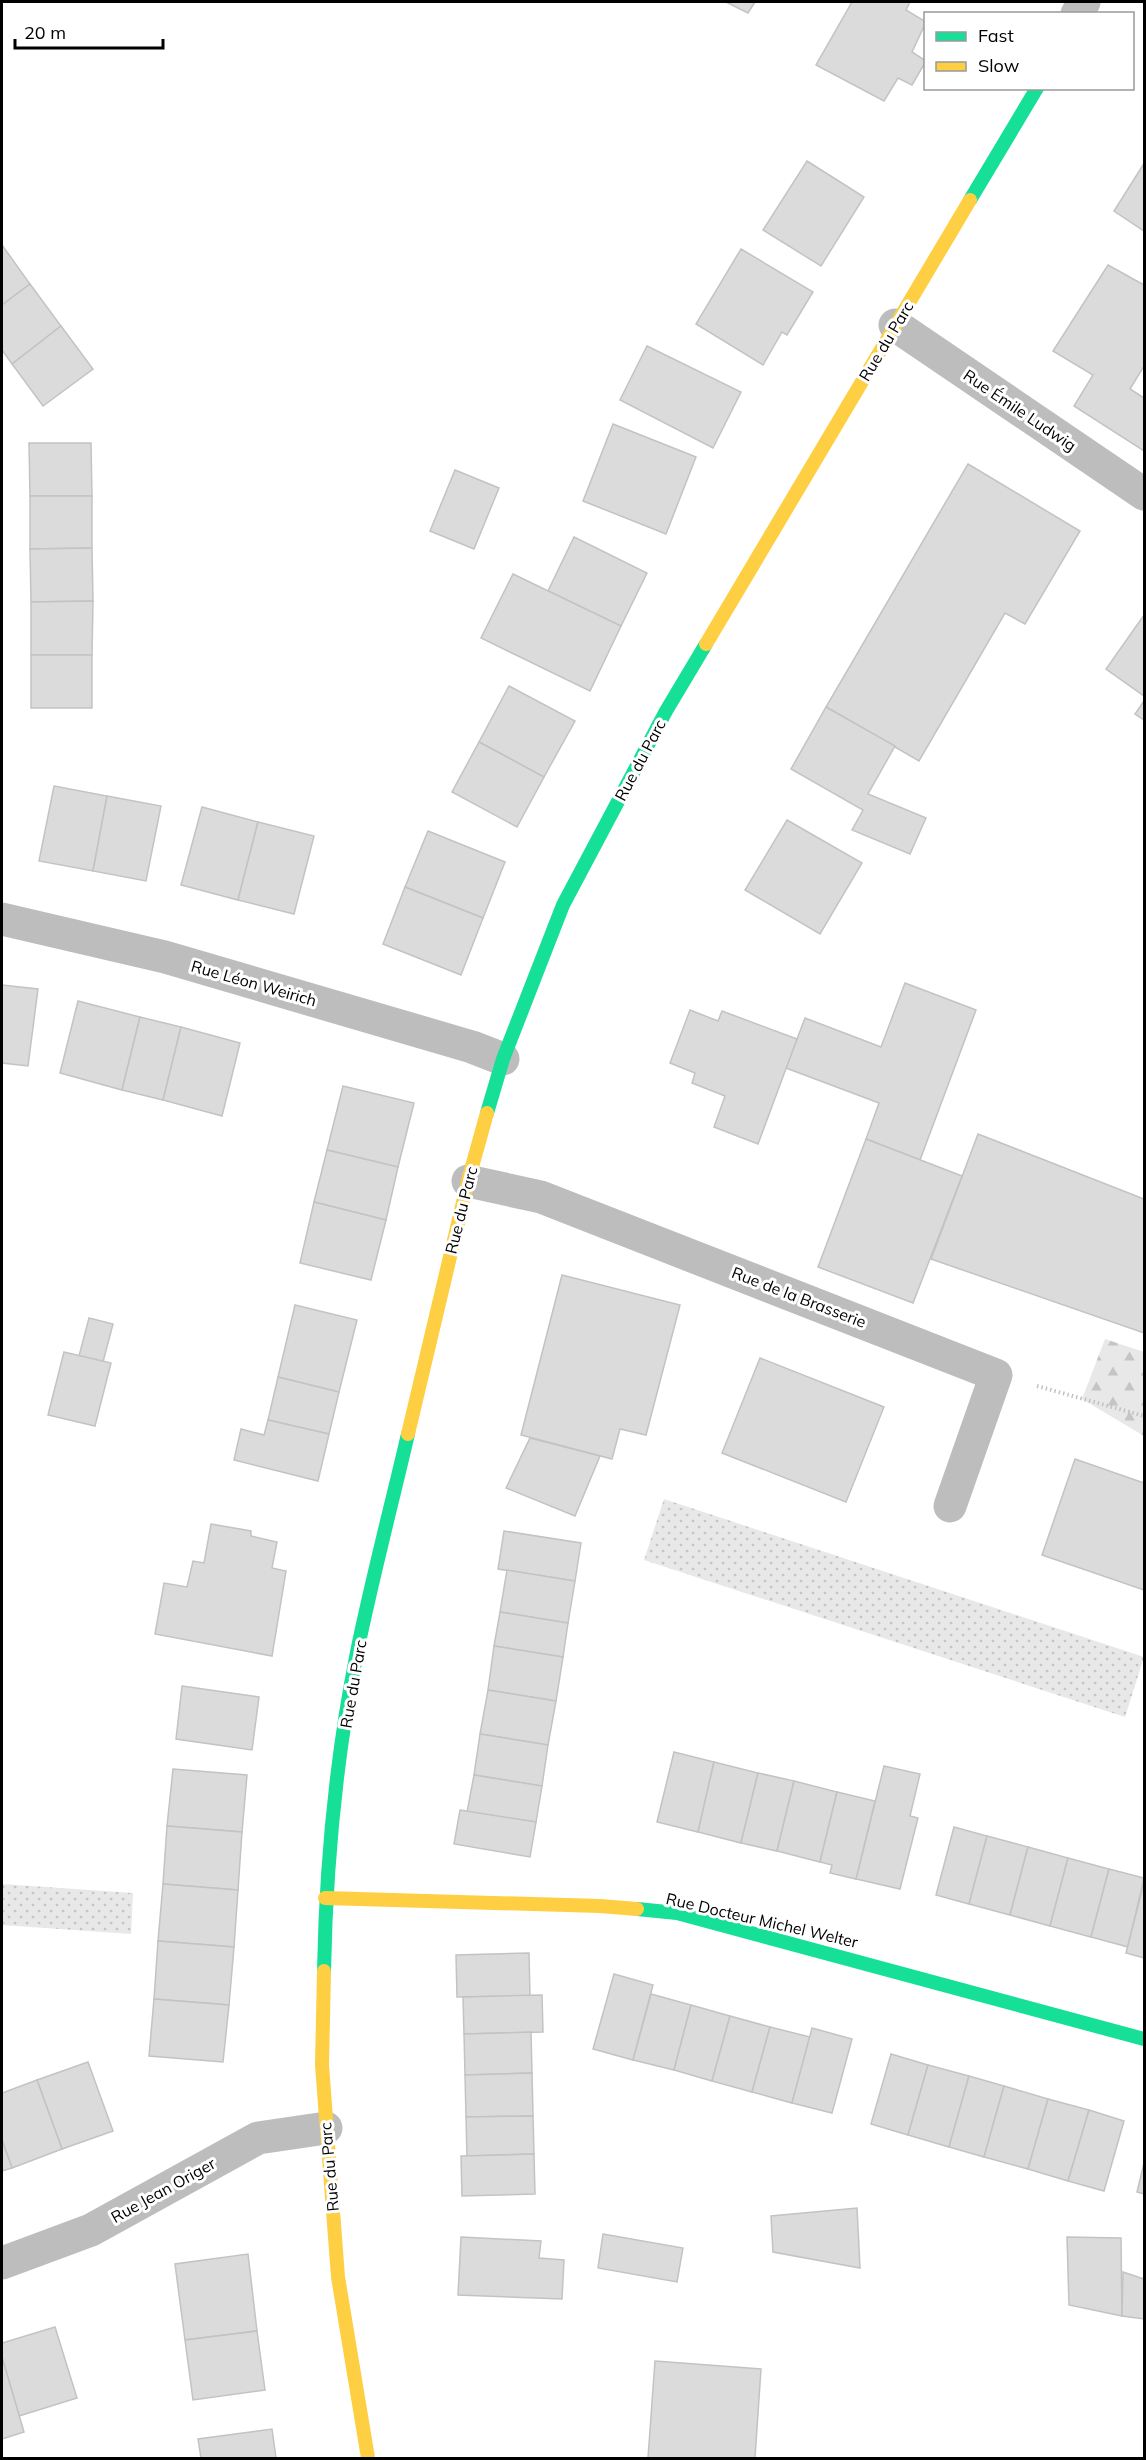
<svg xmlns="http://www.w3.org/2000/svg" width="1146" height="2460" font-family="Mulish,sans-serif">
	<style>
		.forest { fill: url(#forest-firs) }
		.garden { fill: url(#garden-dots) }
		.building { fill: #dbdbdb; stroke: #c3c3c3; stroke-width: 1.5 }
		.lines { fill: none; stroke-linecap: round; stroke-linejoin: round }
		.path { stroke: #c2c2c2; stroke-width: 4; stroke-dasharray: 1.5 3; stroke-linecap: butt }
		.street { stroke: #bdbdbd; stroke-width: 33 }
		.fast { stroke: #16e098; stroke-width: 14 }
		.slow { stroke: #ffcf43; stroke-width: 14 }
		.labels { text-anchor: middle; stroke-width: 6; stroke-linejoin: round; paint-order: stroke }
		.street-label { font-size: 16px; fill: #000; stroke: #fff }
	</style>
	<defs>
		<pattern id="forest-firs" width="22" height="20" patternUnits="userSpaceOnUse" patternTransform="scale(1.5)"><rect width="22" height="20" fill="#e8e8e8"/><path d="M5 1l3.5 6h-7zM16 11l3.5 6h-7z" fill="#c5c5c5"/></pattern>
		<pattern id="garden-dots" width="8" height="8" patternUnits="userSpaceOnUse" patternTransform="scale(1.5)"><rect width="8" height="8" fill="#e8e8e8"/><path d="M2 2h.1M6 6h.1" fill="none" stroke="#c5c5c5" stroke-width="1.8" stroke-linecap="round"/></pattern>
	</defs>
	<rect width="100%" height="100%" fill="#fff"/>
	<path class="forest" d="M1105,1339L1144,1352V1436L1082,1399Z"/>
	<g class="garden">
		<path d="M664,1499L1144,1657L1125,1717L644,1560Z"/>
		<path d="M2,1884L133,1893L131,1934L2,1925Z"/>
	</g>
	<g class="building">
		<path d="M726,2H755L748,13Z"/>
		<path d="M852,2H910L906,10L926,22L912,52L926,61L912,85L898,78L884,101L816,65Z"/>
		<path d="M807,161L864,197L821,266L763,230Z"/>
		<path d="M1143,165L1144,166V231L1114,211Z"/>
		<path d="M2,245L30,284L2,305Z"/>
		<path d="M741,249L813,292L787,335L782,332L763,365L696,324Z"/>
		<path d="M1108,265L1144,285V366L1130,389L1144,398V451L1074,406L1093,375L1053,351Z"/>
		<path d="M30,284L61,326L12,364L2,350V305Z"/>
		<path d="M61,326L93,369L43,406L12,364Z"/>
		<path d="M647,346L741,392L713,448L620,400Z"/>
		<path d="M613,424L696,457L666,534L583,501Z"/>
		<path d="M29,443H91L92,496H30Z"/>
		<path d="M968,464L1080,531L1025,624L1005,613L919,761L826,707Z"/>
		<path d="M455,470L499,488L474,549L430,531Z"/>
		<path d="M30,496H92V548L30,549Z"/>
		<path d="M574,537L647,573L621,626L548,591Z"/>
		<path d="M92,548L93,601L31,602L30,549Z"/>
		<path d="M513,574L621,626L590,691L481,638Z"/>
		<path d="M93,601L92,655H31V602Z"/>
		<path d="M1144,615V696L1106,669Z"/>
		<rect x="31" y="655" width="61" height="53"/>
		<path d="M509,686L575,721L544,777L479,742Z"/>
		<path d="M1144,701V720L1135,714Z"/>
		<path d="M826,707L895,746L868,794L926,818L910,854L852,830L863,810L791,769Z"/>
		<path d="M479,742L544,777L517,827L452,792Z"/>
		<path d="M54,786L107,796L93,871L39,861Z"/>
		<path d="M107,796L161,806L146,881L93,871Z"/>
		<path d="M202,807L258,822L238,900L181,885Z"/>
		<path d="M787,820L862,863L820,934L745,890Z"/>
		<path d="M258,822L314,836L294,914L238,900Z"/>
		<path d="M428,831L505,862L483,918L405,887Z"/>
		<path d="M405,887L483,918L461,975L383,944Z"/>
		<path d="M905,983L976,1010L920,1160L866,1139L879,1103L786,1068L805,1018L881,1047Z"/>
		<path d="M2,985L38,989L28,1066L2,1063Z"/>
		<path d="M78,1001L140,1017L122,1090L60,1073Z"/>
		<path d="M690,1010L718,1021L722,1011L797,1039L758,1144L714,1127L725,1096L692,1083L695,1073L670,1063Z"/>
		<path d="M140,1017L181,1027L163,1100L122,1090Z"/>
		<path d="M181,1027L240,1043L222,1116L163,1100Z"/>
		<path d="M343,1086L414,1103L398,1167L327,1150Z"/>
		<path d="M978,1134L1144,1199V1333L931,1259Z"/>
		<path d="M866,1139L962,1176L913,1303L818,1267Z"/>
		<path d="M327,1150L398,1167L386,1220L314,1202Z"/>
		<path d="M314,1202L386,1220L371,1280L300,1263Z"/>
		<path d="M562,1275L680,1305L646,1435L620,1429L612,1459L521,1435Z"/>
		<path d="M295,1305L357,1320L339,1392L278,1377Z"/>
		<path d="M89,1318L113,1324L103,1362L79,1356Z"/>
		<path d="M64,1352L111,1363L95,1426L48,1415Z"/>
		<path d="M760,1358L884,1407L846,1502L722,1453Z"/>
		<path d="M278,1377L339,1392L329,1434L268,1420Z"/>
		<path d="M268,1420L329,1434L318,1481L234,1460L241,1429L264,1435Z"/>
		<path d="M530,1438L600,1456L575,1516L506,1488Z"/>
		<path d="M1075,1459L1144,1483V1590L1042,1555Z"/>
		<path d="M211,1524L251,1531V1536L277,1542L272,1568L286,1571L272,1656L155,1634L164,1583L187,1587L193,1561L204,1563Z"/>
		<path d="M504,1531L581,1543L575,1581L498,1569Z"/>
		<path d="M507,1570L575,1581L568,1623L500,1612Z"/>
		<path d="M500,1612L568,1623L563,1657L494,1646Z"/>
		<path d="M494,1646L563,1657L556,1701L488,1690Z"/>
		<path d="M182,1686L259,1697L252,1750L176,1739Z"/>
		<path d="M488,1690L556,1701L548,1745L480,1734Z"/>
		<path d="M480,1734L548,1745L542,1786L474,1775Z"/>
		<path d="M674,1752L714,1762L698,1832L657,1822Z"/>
		<path d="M714,1762L758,1773L741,1843L698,1832Z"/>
		<path d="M884,1766L920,1774L910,1816L918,1818L900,1889L856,1879Z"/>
		<path d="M173,1769L247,1775L242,1832L167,1826Z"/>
		<path d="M758,1773L794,1781L777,1851L741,1843Z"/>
		<path d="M474,1775L542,1786L536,1822L467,1812Z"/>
		<path d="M794,1781L837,1792L820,1862L777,1851Z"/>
		<path d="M837,1792L875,1801L856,1879L830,1873L832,1865L820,1862Z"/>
		<path d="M460,1810L536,1822L530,1857L454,1844Z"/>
		<path d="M167,1826L242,1832L238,1890L163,1884Z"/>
		<path d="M954,1827L987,1836L969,1904L936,1895Z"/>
		<path d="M987,1836L1028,1847L1010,1915L969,1904Z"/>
		<path d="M1028,1847L1068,1858L1050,1926L1010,1915Z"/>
		<path d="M1068,1858L1109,1869L1091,1937L1050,1926Z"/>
		<path d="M1109,1869L1144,1878L1128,1947L1091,1937Z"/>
		<path d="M1144,1882V1958L1126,1953Z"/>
		<path d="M163,1884L238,1890L234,1947L158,1941Z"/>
		<path d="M158,1941L234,1947L229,2005L154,1999Z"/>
		<path d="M529,1953L530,1996L457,1997L456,1955Z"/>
		<path d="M614,1974L653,1985L633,2060L593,2049Z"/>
		<path d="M651,1994L691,2005L674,2070L633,2060Z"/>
		<path d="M542,1995L543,2032L464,2034L463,1997Z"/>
		<path d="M154,1999L229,2005L223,2062L149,2056Z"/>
		<path d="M691,2005L730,2016L712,2081L674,2070Z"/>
		<path d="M730,2016L770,2027L752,2092L712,2081Z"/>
		<path d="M770,2027L810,2037L792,2103L752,2092Z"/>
		<path d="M812,2028L852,2039L832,2113L792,2103Z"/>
		<path d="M531,2032L532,2073L465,2075L464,2034Z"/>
		<path d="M891,2054L928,2065L908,2135L871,2124Z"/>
		<path d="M88,2062L113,2131L62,2149L37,2080Z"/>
		<path d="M928,2065L969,2076L949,2147L908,2135Z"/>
		<path d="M532,2073L533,2116L466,2117L465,2075Z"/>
		<path d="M969,2076L1004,2086L984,2157L949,2147Z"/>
		<path d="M37,2080L62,2149L12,2168L2,2140V2093Z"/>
		<path d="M1004,2086L1048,2099L1028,2169L984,2157Z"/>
		<path d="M1048,2099L1089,2110L1068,2181L1028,2169Z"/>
		<path d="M1089,2110L1124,2121L1104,2191L1068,2181Z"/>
		<path d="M533,2116L534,2154L467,2156L466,2117Z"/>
		<path d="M2,2140L12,2168L2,2171Z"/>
		<path d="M534,2154L535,2194L462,2196L461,2156Z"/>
		<path d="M1144,2163V2194L1137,2192Z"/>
		<path d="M857,2208L860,2268L773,2252L771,2216Z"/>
		<path d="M603,2234L683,2248L677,2282L598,2268Z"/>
		<path d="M461,2237L541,2241L539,2258L564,2260L562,2299L458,2295Z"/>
		<path d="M1067,2237L1121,2238L1122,2316L1069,2305Z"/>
		<path d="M248,2254L257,2331L185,2340L175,2264Z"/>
		<path d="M1123,2272L1144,2279V2319L1122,2316Z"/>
		<path d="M55,2327L77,2398L19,2416L2,2357V2343Z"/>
		<path d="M257,2331L265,2390L193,2400L185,2340Z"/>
		<path d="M2,2357L24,2432L2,2439Z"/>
		<path d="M655,2361L761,2369L755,2458H648Z"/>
		<path d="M272,2429L276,2458H201L198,2439Z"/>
	</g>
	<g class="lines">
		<path class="path" d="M1037,1386L1144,1416"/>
		<g class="street">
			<path d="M1077,14L1084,2"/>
			<path d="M895,325L1144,494"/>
			<path d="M2,919L165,957L472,1047L503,1059"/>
			<path d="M468,1181L541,1197L996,1375L950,1506"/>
			<path d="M2,2263L91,2230L258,2138L326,2128"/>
		</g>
		<g class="fast">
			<path d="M970,200L1037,88"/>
			<path d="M487,1113L503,1059L563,905L666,711L706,644"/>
			<path d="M637,1909L677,1913L1144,2039"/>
			<path d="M324,1971C326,1864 336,1757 357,1652C372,1579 391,1507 408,1434"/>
		</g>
		<g class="slow">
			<path d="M706,644L970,200"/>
			<path d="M408,1434L468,1181L487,1113"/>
			<path d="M325,1898L600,1906L637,1909"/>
			<path d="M324,1971L322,2065L338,2277L368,2458"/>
		</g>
	</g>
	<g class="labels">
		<g class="street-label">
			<text transform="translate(886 341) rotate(-59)" y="6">Rue du Parc</text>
			<text transform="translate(1020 410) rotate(34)" y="6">Rue Émile Ludwig</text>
			<text transform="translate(640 760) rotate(-62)" y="6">Rue du Parc</text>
			<text transform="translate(254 983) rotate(16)" y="6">Rue Léon Weirich</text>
			<text transform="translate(461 1210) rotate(-76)" y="6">Rue du Parc</text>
			<text transform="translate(799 1297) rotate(21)" y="6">Rue de la Brasserie</text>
			<text transform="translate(353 1684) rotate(-80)" y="6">Rue du Parc</text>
			<text transform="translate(762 1920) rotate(13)" y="6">Rue Docteur Michel Welter</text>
			<text transform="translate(329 2167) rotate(-95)" y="6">Rue du Parc</text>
			<text transform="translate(163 2190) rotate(-29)" y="6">Rue Jean Origer</text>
		</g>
	</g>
	<rect width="1146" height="2460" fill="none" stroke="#000000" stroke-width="6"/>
	<rect x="924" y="12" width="210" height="78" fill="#ffffff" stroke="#999999" stroke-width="1.5"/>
	<rect x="936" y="32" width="30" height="9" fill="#16e098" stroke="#999999" stroke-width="1.5"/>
	<text x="978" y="42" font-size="18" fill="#000000">Fast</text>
	<rect x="936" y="62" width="30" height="9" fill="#ffcf43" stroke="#999999" stroke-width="1.5"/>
	<text x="978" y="72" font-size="18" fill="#000000">Slow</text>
	<path d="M15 39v9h148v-9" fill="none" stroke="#000000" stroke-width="3"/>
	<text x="24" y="39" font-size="18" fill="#000000" stroke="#ffffff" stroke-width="4.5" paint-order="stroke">20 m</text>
</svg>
